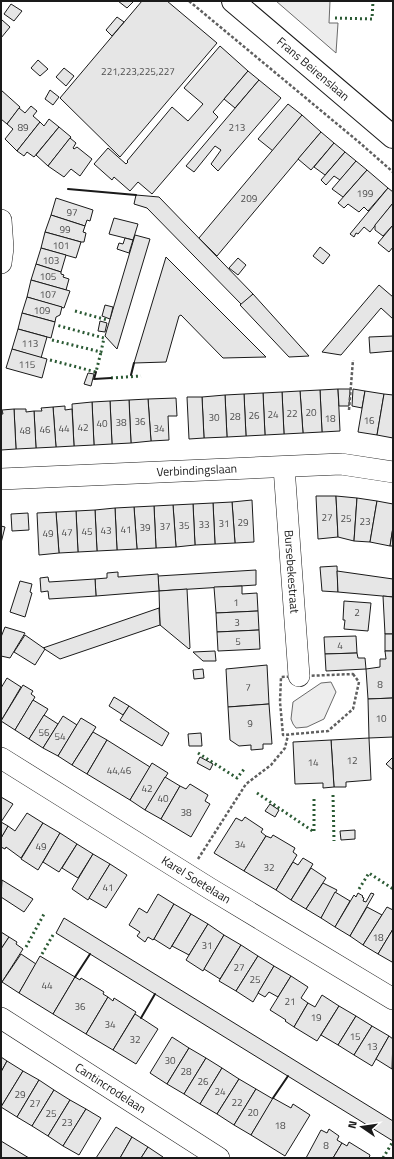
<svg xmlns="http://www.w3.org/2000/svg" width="394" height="1159" font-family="'Titillium Web',sans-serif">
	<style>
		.built { fill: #ededed; stroke: #6a6a6a }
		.building { fill: #e6e6e6; stroke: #1a1a1a }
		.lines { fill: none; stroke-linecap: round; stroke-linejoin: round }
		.minor-casing { stroke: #1a1a1a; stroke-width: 22 }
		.major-casing { stroke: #1a1a1a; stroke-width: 24 }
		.path { stroke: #5f5f5f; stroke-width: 2.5; stroke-dasharray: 3 2; stroke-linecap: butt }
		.minor { stroke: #fff; stroke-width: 21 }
		.major { stroke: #fff; stroke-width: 22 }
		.hedge { stroke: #2b5a34; stroke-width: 3; stroke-dasharray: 2 3; stroke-linecap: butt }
		.wall { stroke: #1a1a1a; stroke-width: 2 }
		.labels { text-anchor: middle; stroke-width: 3; stroke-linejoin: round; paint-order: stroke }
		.number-label { font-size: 10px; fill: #4d4d4d }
		.street-label { font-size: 12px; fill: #1a1a1a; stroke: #fff }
	</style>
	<rect width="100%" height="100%" fill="#fff"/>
	<g class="built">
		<path d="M276,1H330L329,23H338L336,53Z"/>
		<path d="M331,682L336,692L324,719L307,727L296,728L293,724L291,719L293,702L321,683Z"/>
	</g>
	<g class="building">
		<path d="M118,1H134L127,8Z"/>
		<path d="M142,1H167L217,43L120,157L60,98Z"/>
		<path d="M11,4L22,11L14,21L4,14Z"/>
		<path d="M117,17L124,22L112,36L106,30Z"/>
		<path d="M2,20L10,27L1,38V22Z"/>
		<path d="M220,46L248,71L213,112L218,117L152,194L138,182L130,191L114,177L112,180L94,164L108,148L126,164L128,162L127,161L172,107L188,121L203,104L184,88Z"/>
		<path d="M38,60L48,69L40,76L31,68Z"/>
		<path d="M64,68L74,76L66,86L56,77Z"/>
		<path d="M248,71L259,80L235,108L224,99Z"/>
		<path d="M259,80L281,98L218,171L211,164L221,150L215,146L194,172L186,166Z"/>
		<path d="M1,90L20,107L7,124L1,119Z"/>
		<path d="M50,90L59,97L53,105L45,99Z"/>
		<path d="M288,104L302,115L273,151L258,139Z"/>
		<path d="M31,106L37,111L33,116L40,122L17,151L5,139L13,129L7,124L19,108L25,113Z"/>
		<path d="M302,115L321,132L217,256L199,238Z"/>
		<path d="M49,119L59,127L34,157L27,152L24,156L17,151L40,122L44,126Z"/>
		<path d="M59,127L71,137L48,166L36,155Z"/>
		<path d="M321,132L334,143L311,170L298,159Z"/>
		<path d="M70,138L76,143L73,148L74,149L77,147L92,159L80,176L71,169L64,177L48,166Z"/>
		<path d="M334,143L345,152L325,175L314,167Z"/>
		<path d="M345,152L356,161L340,180L334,176L326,185L321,180Z"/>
		<path d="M356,161L367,170L343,197L332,189Z"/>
		<path d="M367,170L388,188L368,211L364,207L359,212L348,204L344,208L338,203Z"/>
		<path d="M388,188L393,192V203L370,232L364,227L358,234L356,233L354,237L350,234Z"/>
		<path d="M136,195L159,197L253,294L242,305L147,208L134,204Z"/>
		<path d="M56,198L93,210L90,221L87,220L85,226L51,215Z"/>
		<path d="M393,203V225L383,236L375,230V225Z"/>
		<path d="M51,215L85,226L83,232L86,233L84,242H81L45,232Z"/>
		<path d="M114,218L138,224L133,240L109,234Z"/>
		<path d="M393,225V247L389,252L378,243Z"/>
		<path d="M45,232L81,242L76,258L41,248Z"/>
		<path d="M135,235L150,239L117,349L105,336Z"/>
		<path d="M125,238L133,240L129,253L117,249L119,243L123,244Z"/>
		<path d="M320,247L330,255L323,264L313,256Z"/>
		<path d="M41,248L66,255L61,272L36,264Z"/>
		<path d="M166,257L266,357L223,358L181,315L179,316L166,362L134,363Z"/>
		<path d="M238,258L246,265L238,275L229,268Z"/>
		<path d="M36,264L61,272V274L64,275L63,277L69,279L66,290L31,280Z"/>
		<path d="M31,280L70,291L64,308L27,297Z"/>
		<path d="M379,285L393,297V319L381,308L341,355L322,352Z"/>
		<path d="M253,294L309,356L289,357L240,305Z"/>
		<path d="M27,297L62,307L60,315L56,317L55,322L22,313Z"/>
		<path d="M105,305L113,307L110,319L102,316Z"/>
		<path d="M22,313L55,322L51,338L18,329Z"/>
		<path d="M100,321L107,323L105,332L98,331Z"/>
		<path d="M18,329L47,337L41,358L12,349Z"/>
		<path d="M393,336V351L370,353L369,337Z"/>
		<path d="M12,349L47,359L42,378L6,368Z"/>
		<path d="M88,373L94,374L91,386L84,384Z"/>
		<path d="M338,389L340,431L322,432L320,390Z"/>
		<path d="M338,389H350L349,406H339Z"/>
		<path d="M353,389L365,391L362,408L352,406Z"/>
		<path d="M320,390L322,432L303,433L300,391Z"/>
		<path d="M300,391L303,433L284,434L282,392Z"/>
		<path d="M365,391L384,394L377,435L358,432Z"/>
		<path d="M282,392L284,434L265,435L263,393Z"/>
		<path d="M263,393L265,435L246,436L244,394Z"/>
		<path d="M244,394L246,436L227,437L225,395Z"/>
		<path d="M384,394L393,395V438L377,435Z"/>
		<path d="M225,395L227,437L204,438L202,397Z"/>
		<path d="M187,397H202L204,438L189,439Z"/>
		<path d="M176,398L177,416H168L169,440L151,441L148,399Z"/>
		<path d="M148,399L151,441L131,443L129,400Z"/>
		<path d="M129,400L131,443L112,444L110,401Z"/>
		<path d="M110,401L112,444L94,445L92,402Z"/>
		<path d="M92,402L94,445L74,446L72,404Z"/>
		<path d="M65,406V410L72,409L74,446L56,447L53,407Z"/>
		<path d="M53,407L56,447L36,448L34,411H42L41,408Z"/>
		<path d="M14,409H26V412L34,411L36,448L16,449Z"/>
		<path d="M14,409L16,449L1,450V414H3L2,410Z"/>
		<path d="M316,496H336L338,537L318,539Z"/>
		<path d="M336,496L357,498L354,541L338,537Z"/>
		<path d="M357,498L377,501L370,542L354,541Z"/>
		<path d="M252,500L254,542L235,543L232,502Z"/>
		<path d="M377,501L393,504V527L390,546L370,542Z"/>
		<path d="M232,502L235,543L215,544L213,503Z"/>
		<path d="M213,503L215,544L195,545L193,504Z"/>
		<path d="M193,504L195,545L176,547L173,505Z"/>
		<path d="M173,505L176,547L156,548L154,506Z"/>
		<path d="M154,506L156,548L137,549L134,507Z"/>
		<path d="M134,507L137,549L117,550L115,508Z"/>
		<path d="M115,508L117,550L97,551L95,510Z"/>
		<path d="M95,510L97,551L78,552L76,511Z"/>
		<path d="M76,511L78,552L59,553L56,512Z"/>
		<path d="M56,512L59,553L39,555L37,513Z"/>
		<path d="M28,513L29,530L12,531L11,514Z"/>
		<path d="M1,526L5,527L1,543Z"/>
		<path d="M393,527V546H390Z"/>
		<path d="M337,566L338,592L322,591L320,567Z"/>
		<path d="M256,570V585L159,591L158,576Z"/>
		<path d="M337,571L393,579V597L338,592Z"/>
		<path d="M118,572V577L158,574L159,591L96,596L95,579L107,578V573Z"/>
		<path d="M48,577L49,582L95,579L96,596L49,599L48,591L41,592L40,578Z"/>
		<path d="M20,581L32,584L30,592L32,593L25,617L10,612Z"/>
		<path d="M242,586V594L257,593L258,611L216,613L214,587Z"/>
		<path d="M187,589L190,648L189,649L160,625L159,591Z"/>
		<path d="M383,596L393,597V634H385Z"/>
		<path d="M344,601L371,603L368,631L344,629L345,620H343Z"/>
		<path d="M159,608L160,625L60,659L43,648Z"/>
		<path d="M258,611L259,630L217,632L216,613Z"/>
		<path d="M5,627L25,633L10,658L1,656V637Z"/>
		<path d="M259,630L260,649L218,651L217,632Z"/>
		<rect x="385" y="634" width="8" height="17"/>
		<path d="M25,635L45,649L35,665L14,652Z"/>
		<path d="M356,636L357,653L325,654L324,637Z"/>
		<path d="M215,651L216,661H203L193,652Z"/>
		<path d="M385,651H393V698L368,699L366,669L380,667V659H386Z"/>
		<path d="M357,653L358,658H365L366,669L326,671L325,654Z"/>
		<path d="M267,665L269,704L228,707L226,669Z"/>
		<path d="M203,669L204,678L194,679L193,670Z"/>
		<path d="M7,678L21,687L1,721V688Z"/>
		<path d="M23,685L33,691L31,694L35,697L15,730L1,721Z"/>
		<path d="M114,697L129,706L123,715L109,706Z"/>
		<path d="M393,698V737L369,738L368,699Z"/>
		<path d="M33,700L48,709L29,739L15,730Z"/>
		<path d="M269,704L272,744H263V749L251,750V745L239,746L230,740L228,707Z"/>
		<path d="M129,706L169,733L162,746L120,720Z"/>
		<path d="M44,715L58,724L43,748L29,739Z"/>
		<path d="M63,716L77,725L58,756L43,748Z"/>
		<path d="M81,718L96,727L72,765L58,756Z"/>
		<path d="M93,732L107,740L87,774L72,765Z"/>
		<path d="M201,733L202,746H189L188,734Z"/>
		<path d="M369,738L371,780L346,782V787H334L331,740Z"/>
		<path d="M107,740L150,767L130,800L87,774Z"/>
		<path d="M331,740L334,787L323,788V783L295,784L293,742Z"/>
		<path d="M200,757L213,764L210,770L197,763Z"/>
		<path d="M392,758L393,760V770L386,764Z"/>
		<path d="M152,763L168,773L145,810L130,800Z"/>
		<path d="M165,777L180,786L161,819L145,810Z"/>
		<path d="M190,784L208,795L205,801L210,804L191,837L161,819L180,786L186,789Z"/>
		<path d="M1,797L13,804L1,822Z"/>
		<path d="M270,804L279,810L275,817L265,811Z"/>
		<path d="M27,813L43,823L21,858L6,847L5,849L1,847V838L8,826L15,831Z"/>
		<path d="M245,817L263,829L261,832L266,836L244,871L214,853L236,818L242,821Z"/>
		<path d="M1,822L8,826L1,838Z"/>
		<path d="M43,823L60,833L38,870L21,859Z"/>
		<path d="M355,830V839L341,840L340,831Z"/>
		<path d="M60,833L77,844L59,872L43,862Z"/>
		<path d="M273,835L295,848L293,852L297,855L276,890L244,871L266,836L271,838Z"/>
		<path d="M77,844L93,854L78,878L62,868Z"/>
		<path d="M93,854L110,864L88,900L72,889Z"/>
		<path d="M303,858L313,864L291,900L276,890L293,862L298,865Z"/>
		<path d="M110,864L127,875L106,908L89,898Z"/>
		<path d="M311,868L326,878L306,909L291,900Z"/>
		<path d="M2,880L33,899L24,912L1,897Z"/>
		<path d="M323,883L337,890L321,918L306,909Z"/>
		<path d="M335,892L350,901L335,927L321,918Z"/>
		<path d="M358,893L363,896L362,897L364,898L363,901L366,902L371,893L374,894L350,936L335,927L354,895L356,897Z"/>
		<path d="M158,894L174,904L154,939L153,940L148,937L145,942L137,936L140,932L129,925L139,908L147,913Z"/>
		<path d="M174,904L191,914L170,949L154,939Z"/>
		<path d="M367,907L382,915L363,945L350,936Z"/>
		<path d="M387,907L393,910V929L378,954L363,945Z"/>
		<path d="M191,914L208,924L189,955L172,946Z"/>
		<path d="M64,918L393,1121V1141L56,933Z"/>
		<path d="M208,924L224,935L203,971L186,960Z"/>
		<path d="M393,929V960L392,962L378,954Z"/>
		<path d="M1,932L9,937L1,949Z"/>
		<path d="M224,935L241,945L220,979L204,969Z"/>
		<path d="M9,937L17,942L16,944L23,949L2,982H1V949Z"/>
		<path d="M241,945L258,956L236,991L219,981Z"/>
		<path d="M21,954L36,964L19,993L2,982Z"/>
		<path d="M40,956L75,977L53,1014L19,993Z"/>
		<path d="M258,956L274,966L253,1002L236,991Z"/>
		<path d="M274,966L291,976L278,997L269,992L265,997L258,993Z"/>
		<path d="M291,976L308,987L301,998L308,1003L294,1027L285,1021L286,1020L270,1010Z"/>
		<path d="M75,977L80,980L81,978L104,992L103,994L108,997L86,1034L53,1014Z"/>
		<path d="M322,995L339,1006L317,1041L294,1027L308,1003L315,1007Z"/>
		<path d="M108,997L113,1001L114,998L136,1012L113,1050L86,1034Z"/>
		<path d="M339,1006L356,1016L338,1045L321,1035Z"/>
		<path d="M135,1014L158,1029L136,1064L113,1050Z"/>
		<path d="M356,1016L372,1026L354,1055L338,1045Z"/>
		<path d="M372,1026L389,1036L372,1066L354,1055Z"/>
		<path d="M389,1036L393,1039L392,1069L376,1059Z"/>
		<path d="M172,1037L189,1048L167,1084L150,1073Z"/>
		<path d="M189,1048L206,1058L184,1094L167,1084Z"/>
		<path d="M1,1057L7,1061L1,1072Z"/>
		<path d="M206,1058L222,1068L200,1104L184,1094Z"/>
		<path d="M7,1061L23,1071L1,1107V1072Z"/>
		<path d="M222,1068L239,1079L217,1114L200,1104Z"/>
		<path d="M23,1071L39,1080L17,1117L1,1107Z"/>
		<path d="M239,1079L256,1089L234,1125L217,1114Z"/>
		<path d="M39,1080L54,1090L32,1126L17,1117Z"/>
		<path d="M256,1089L273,1099L251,1135L234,1125Z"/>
		<path d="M54,1090L70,1100L48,1136L32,1126Z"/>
		<path d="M273,1098L291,1108L293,1104L310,1115L285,1156L251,1135Z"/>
		<path d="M70,1100L86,1109L63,1146L48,1136Z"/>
		<path d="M86,1109L101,1118L79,1155L63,1146Z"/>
		<path d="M116,1127L132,1137L120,1158H96Z"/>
		<path d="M329,1129L339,1136L337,1140L342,1143L333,1158H306L321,1130L327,1133Z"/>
		<path d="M132,1137L148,1147L141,1158H120Z"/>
		<path d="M1,1141L29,1158H1Z"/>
		<path d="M349,1142L370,1155L369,1158H333L342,1143L347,1146Z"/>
		<path d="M148,1147L163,1157L162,1158H141Z"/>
	</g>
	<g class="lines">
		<defs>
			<g id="minor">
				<path d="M1,220L3,248L1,263"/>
				<path id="s1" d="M284,467L299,676"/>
				<path id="s2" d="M1,479L341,464L393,472"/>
				<path id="s3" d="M1,758L209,888L393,999"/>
				<path id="s4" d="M1,1018L219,1158"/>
			</g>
			<g id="major">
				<path id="s5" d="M233,1L393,137"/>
			</g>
		</defs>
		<use href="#minor" class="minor-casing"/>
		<use href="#major" class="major-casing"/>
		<g class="path">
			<path d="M189,1L360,143L393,172"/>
			<path d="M349,410L353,360"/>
			<path d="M353,674L359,682L353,709L328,731L283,735L280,702L281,677Z"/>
			<path d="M198,859L246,784L271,765L285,748L288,735"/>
		</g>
		<use href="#minor" class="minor"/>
		<use href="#major" class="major"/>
		<g class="hedge">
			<path d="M335,18L372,19L373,1"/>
			<path d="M75,311L107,320"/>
			<path d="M52,340L101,352L104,338L56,325"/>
			<path d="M50,360L96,372L101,352"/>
			<path d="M111,378L141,376"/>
			<path d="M198,753L237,778L245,768"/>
			<path d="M257,793L314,832V796"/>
			<path d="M333,795L334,841"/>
			<path d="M359,889L369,873L393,889"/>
			<path d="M26,947L44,914"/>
			<path d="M42,954L53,935"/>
			<path d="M383,1158L392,1143"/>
		</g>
		<g class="wall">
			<path d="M68,189L136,195"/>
			<path d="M96,372L94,379L111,378"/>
			<path d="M131,375L134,363"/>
			<path d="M75,977L90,954"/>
			<path d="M141,1018L155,994"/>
			<path d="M273,1098L288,1076"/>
		</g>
	</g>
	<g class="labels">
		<g class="number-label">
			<text x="138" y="75">221,223,225,227</text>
			<text x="23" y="131">89</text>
			<text x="237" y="131">213</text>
			<text x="365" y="197">199</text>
			<text x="249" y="202">209</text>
			<text x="72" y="216">97</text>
			<text x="65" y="233">99</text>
			<text x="61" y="249">101</text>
			<text x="51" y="264">103</text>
			<text x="48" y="280">105</text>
			<text x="48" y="298">107</text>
			<text x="42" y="314">109</text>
			<text x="30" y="347">113</text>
			<text x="27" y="368">115</text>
			<text x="311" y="416">20</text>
			<text x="292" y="417">22</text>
			<text x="273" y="418">24</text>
			<text x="254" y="419">26</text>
			<text x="235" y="420">28</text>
			<text x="214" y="421">30</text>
			<text x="330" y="422">18</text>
			<text x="369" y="424">16</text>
			<text x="140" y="425">36</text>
			<text x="121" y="426">38</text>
			<text x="102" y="427">40</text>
			<text x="83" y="431">42</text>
			<text x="64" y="432">44</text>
			<text x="159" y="432">34</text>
			<text x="45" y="433">46</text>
			<text x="25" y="434">48</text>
			<text x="327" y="521">27</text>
			<text x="346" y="522">25</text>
			<text x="365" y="525">23</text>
			<text x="243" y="526">29</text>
			<text x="224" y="527">31</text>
			<text x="204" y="528">33</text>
			<text x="184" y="529">35</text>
			<text x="165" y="530">37</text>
			<text x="145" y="531">39</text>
			<text x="126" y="533">41</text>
			<text x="106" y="534">43</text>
			<text x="87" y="535">45</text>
			<text x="67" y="536">47</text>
			<text x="48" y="537">49</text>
			<text x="236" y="606">1</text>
			<text x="357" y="616">2</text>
			<text x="237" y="626">3</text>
			<text x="238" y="645">5</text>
			<text x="340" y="649">4</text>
			<text x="380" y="688">8</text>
			<text x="248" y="691">7</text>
			<text x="381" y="722">10</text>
			<text x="250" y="727">9</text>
			<text x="44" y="736">56</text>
			<text x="60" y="740">54</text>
			<text x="352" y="764">12</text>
			<text x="313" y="766">14</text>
			<text x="119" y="774">44,46</text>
			<text x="147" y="792">42</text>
			<text x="163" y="802">40</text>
			<text x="186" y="816">38</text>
			<text x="240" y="848">34</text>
			<text x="41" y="850">49</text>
			<text x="269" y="871">32</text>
			<text x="108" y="891">41</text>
			<text x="378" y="941">18</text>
			<text x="207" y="949">31</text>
			<text x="239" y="971">27</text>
			<text x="255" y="983">25</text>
			<text x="47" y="989">44</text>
			<text x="290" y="1005">21</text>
			<text x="80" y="1010">36</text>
			<text x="316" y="1021">19</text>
			<text x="110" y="1028">34</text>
			<text x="355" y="1040">15</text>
			<text x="135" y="1043">32</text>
			<text x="372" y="1050">13</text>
			<text x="170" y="1064">30</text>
			<text x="186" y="1075">28</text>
			<text x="203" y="1085">26</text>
			<text x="220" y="1095">24</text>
			<text x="20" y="1098">29</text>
			<text x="237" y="1106">22</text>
			<text x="35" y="1107">27</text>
			<text x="253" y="1116">20</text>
			<text x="51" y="1117">25</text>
			<text x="67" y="1126">23</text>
			<text x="280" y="1129">18</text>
			<text x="326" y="1149">8</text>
		</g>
		<g class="street-label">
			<text dy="4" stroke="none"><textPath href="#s5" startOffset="105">Frans Beirenslaan</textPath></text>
			<text dy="4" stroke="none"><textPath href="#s2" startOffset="196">Verbindingslaan</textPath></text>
			<text dy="4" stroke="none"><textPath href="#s1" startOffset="105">Bursebekestraat</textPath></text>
			<text dy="4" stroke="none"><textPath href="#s3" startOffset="230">Karel Soetelaan</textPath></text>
			<text dy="4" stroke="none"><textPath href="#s4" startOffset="130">Cantincrodelaan</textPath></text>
		</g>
	</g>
	<rect width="394" height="1159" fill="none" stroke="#1a1a1a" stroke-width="4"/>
	<g transform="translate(362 1127) rotate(283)" stroke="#ffffff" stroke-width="3" paint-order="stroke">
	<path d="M0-3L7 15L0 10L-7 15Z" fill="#1a1a1a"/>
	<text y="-6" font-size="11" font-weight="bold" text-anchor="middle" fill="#1a1a1a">N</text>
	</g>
</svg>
